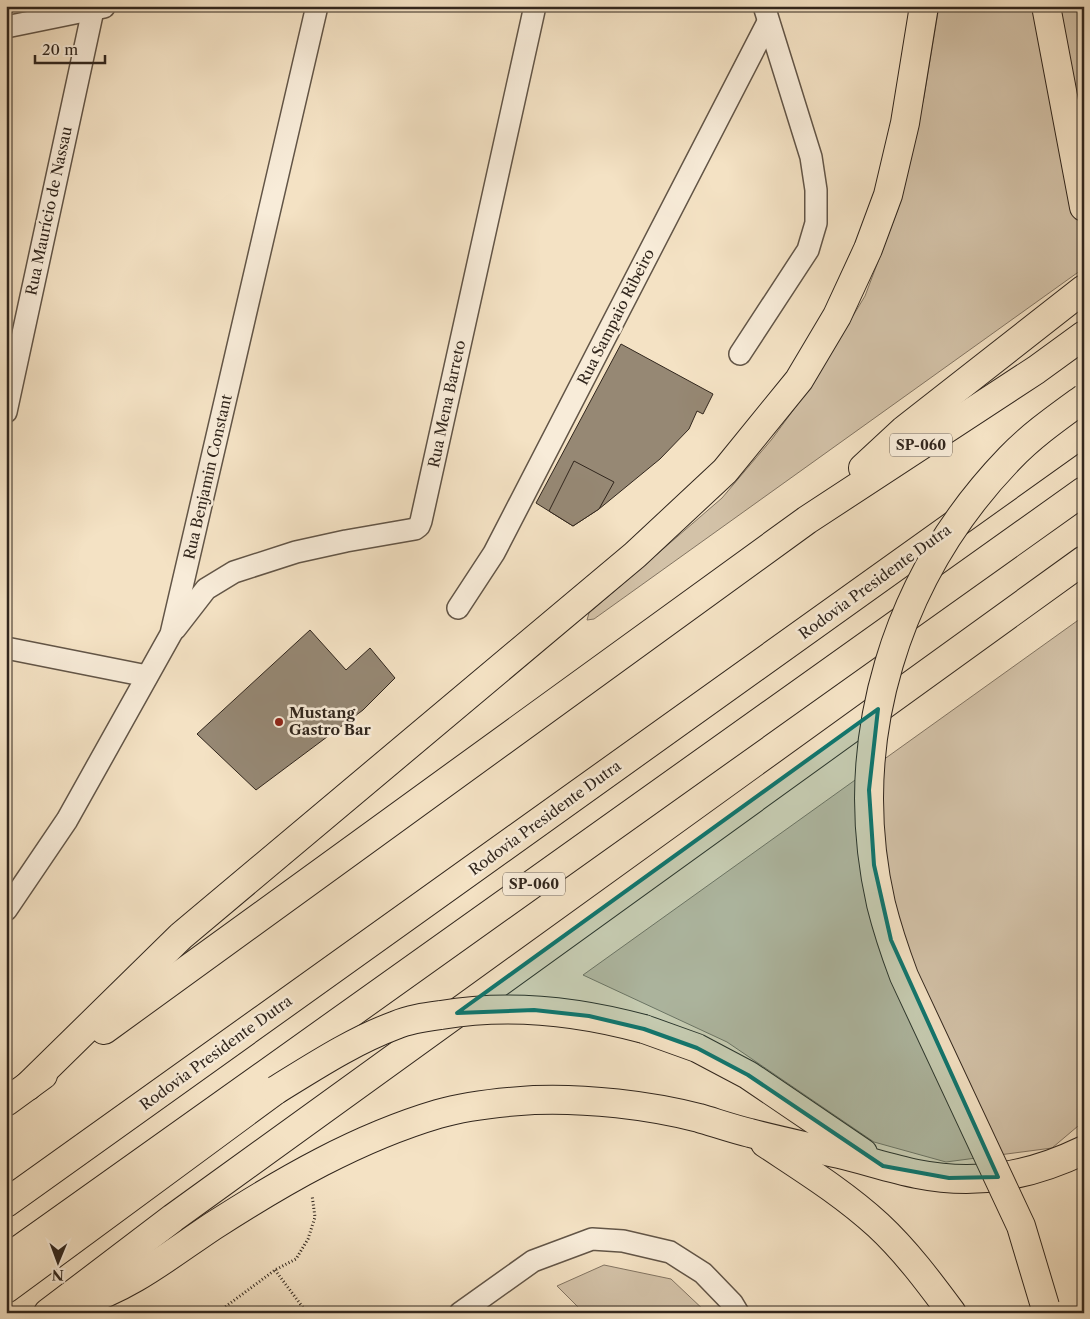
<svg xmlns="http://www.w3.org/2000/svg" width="1090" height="1319" font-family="'Libre Caslon Text',serif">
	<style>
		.green { fill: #d3c2a8; stroke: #827462 }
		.building { fill: #968874; stroke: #31261d }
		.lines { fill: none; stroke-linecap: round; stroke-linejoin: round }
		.minor-casing { stroke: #625547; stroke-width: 24 }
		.motorway-casing { stroke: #31261d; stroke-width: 30 }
		.path { stroke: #31261d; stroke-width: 3; stroke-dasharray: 1 2.5; stroke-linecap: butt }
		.minor { stroke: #f8ecd9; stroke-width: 21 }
		.motorway { stroke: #f4e2c4; stroke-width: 28 }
		.motorway-bridge-casing { stroke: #31261d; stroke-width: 30; stroke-linecap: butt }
		.motorway-bridge { stroke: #f4e2c4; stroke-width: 28 }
		.marked { fill: #0f766e; fill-opacity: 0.2; stroke: #0f766e; stroke-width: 4; stroke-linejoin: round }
		.poi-dot { fill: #8f2418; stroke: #f8ecd9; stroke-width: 2 }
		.labels { text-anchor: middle; stroke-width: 5; stroke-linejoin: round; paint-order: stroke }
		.shield { fill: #f8ecd9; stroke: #6d6155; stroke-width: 1 }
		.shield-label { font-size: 14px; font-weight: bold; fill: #31261d }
		.street-label { font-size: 15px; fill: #31261d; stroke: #f8ecd9 }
		.poi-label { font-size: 15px; font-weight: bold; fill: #31261d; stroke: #f8ecd9; text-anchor: start }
	</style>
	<rect width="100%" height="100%" fill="#f4e2c4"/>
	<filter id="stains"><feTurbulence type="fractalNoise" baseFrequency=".004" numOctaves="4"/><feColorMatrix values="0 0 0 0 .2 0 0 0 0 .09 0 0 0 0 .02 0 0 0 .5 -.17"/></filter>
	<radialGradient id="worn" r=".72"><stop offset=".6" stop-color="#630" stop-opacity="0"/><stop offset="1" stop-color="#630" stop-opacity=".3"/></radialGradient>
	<g class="green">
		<path d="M939,6H1084V268L594,619L587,620L589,613L722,498L772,439L808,390L865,296L898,209L924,97Z"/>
		<path d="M1084,616V1121L1052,1148L946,1162L874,1142L727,1042L583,975Z"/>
		<path d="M604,1265L671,1279L707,1313H584L557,1286Z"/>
	</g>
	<g class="building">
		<path d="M621,344L713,394L703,414L697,411L689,429L660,459L599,509L573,526L536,503Z"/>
		<path d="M574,461L614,482L599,509L573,526L549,511Z"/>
		<path d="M310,630L346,670L370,648L395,678L363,710L256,790L197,734Z"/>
	</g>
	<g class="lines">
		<defs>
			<g id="minor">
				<path d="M6,27L104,7"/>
				<path d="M740,354L808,250L816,223V190L811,157L764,6"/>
				<path d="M6,412L93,10"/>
				<path d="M458,608L494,553L768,22"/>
				<path d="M175,629L206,589L234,572L296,552L346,541L415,529L419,526L421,521L535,6"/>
				<path d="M6,648L147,676"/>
				<path d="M6,910L67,820L171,634L317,6"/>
				<path d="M460,1313L533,1261L592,1239L623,1241L670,1252L703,1273L732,1303L738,1313"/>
			</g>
			<g id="motorway">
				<path d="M1046,6L1084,207"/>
				<path d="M863,468L904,430L1084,289"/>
				<path d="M644,1029L697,1048L748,1075L863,1153"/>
				<path d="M104,1030L807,520L1036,370L1084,335"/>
				<path d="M28,1086L181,936L635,555L725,471L799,380L837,316L868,249L888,195L905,123L924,6"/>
				<path d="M6,1102L43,1075"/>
				<path d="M765,1143C804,1169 843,1193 878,1225C906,1251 929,1282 952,1313"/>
				<path d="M6,1203L1084,432"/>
				<path d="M6,1259L1084,491"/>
				<path d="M6,1289L276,1090"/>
				<path d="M78,1303C128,1289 171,1254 213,1226C283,1181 357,1138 438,1114C469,1105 502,1102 534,1100C586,1098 649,1105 699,1118C716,1123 733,1129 750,1133C780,1141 810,1147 839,1154C865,1160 891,1169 917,1174C977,1186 1030,1176 1084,1150"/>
				<path d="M48,1313L173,1218L1084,560"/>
			</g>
		</defs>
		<use href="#minor" class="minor-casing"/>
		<use href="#motorway" class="motorway-casing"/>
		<g class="path">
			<path d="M275,1270L307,1313"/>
			<path d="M217,1313L275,1270L296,1259L308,1239L315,1217L312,1195"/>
		</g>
		<use href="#minor" class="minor"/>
		<use href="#motorway" class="motorway"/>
		<defs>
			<g id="motorway-bridge">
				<path d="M276,1090C315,1066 353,1041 396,1025C410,1019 426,1017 441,1015C510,1003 578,1011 644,1029"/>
				<path d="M1045,1306L1021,1226L904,976C895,952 887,928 881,904C844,741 896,576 1010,458C1032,435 1058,417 1084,398"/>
			</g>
		</defs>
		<use href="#motorway-bridge" class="motorway-bridge-casing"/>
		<use href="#motorway-bridge" class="motorway-bridge"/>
	</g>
	<path class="marked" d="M878,709L869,790L874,865L891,940L998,1177L949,1178L883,1166L748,1075L697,1048L644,1029L589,1016L534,1010L457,1013Z"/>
	<circle class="poi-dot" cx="279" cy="722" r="5"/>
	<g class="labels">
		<g class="shield">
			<rect x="890" y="433.5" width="62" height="23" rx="4"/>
			<rect x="503" y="872.5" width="62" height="23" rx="4"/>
		</g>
		<g class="shield-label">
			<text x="921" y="450">SP-060</text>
			<text x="534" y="889">SP-060</text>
		</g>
		<g class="street-label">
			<text transform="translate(49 211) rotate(-78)" y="5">Rua Maurício de Nassau</text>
			<text transform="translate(616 317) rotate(-63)" y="5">Rua Sampaio Ribeiro</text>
			<text transform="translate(447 404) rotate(-78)" y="5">Rua Mena Barreto</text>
			<text transform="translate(208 477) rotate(-77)" y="5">Rua Benjamin Constant</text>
			<text transform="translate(875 582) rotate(-36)" y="5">Rodovia Presidente Dutra</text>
			<text transform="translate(545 818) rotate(-36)" y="5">Rodovia Presidente Dutra</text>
			<text transform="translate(216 1053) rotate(-36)" y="5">Rodovia Presidente Dutra</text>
		</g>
		<g class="poi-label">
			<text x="289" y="718">Mustang<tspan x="289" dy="17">Gastro Bar</tspan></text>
		</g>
	</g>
	<rect width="1090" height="1319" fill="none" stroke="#f4e2c4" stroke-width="25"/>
	<rect x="8" y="8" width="1075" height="1304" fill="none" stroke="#31261d" stroke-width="2.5"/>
	<rect x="12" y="12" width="1065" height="1294" fill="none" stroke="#31261d"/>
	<g transform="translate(58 1262) rotate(181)" stroke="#f8ecd9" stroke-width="4" paint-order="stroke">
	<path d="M0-4L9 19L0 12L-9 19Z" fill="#31261d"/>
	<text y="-8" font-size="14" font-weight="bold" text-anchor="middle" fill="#31261d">N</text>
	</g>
	<path d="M35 55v8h70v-8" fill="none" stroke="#31261d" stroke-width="2.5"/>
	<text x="42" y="55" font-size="15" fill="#31261d" stroke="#f8ecd9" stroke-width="4" paint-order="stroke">20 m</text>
	<rect width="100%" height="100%" filter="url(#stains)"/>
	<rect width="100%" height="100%" fill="url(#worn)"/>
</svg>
